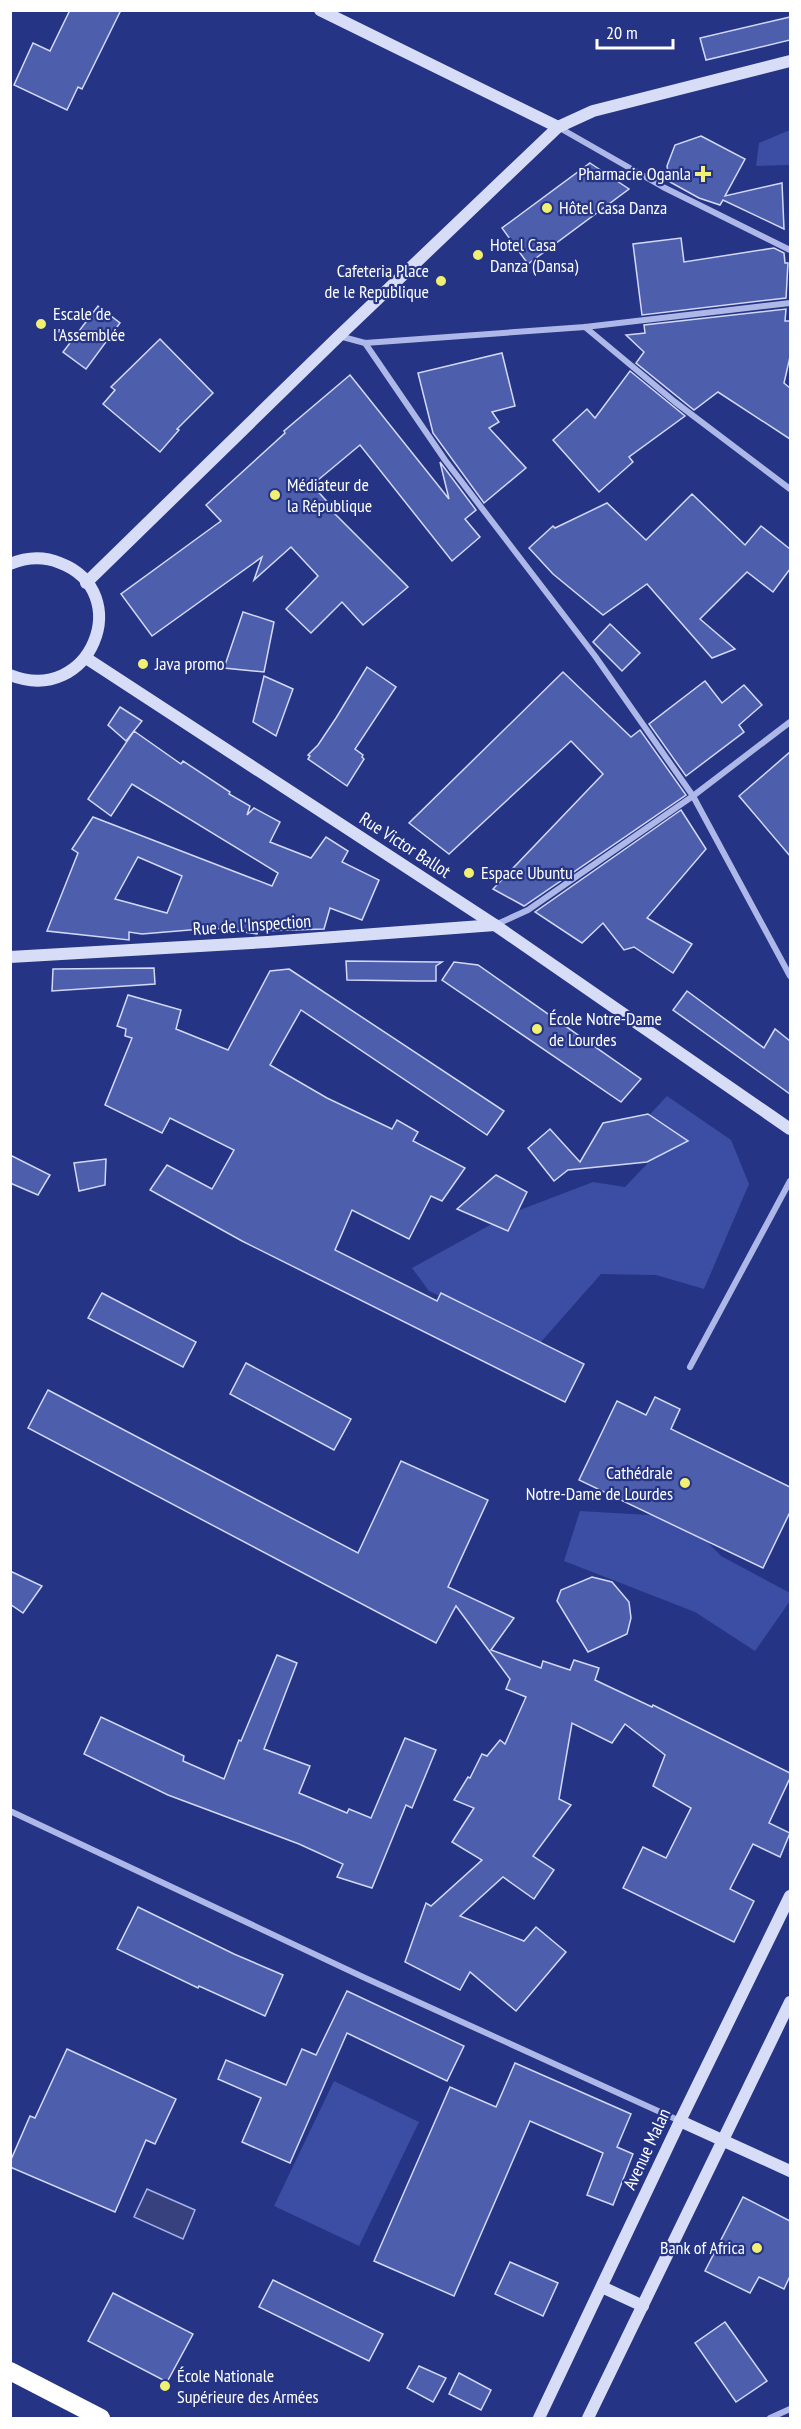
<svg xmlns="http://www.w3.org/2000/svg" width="801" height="2429" font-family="'PT Sans Narrow',sans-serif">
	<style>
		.green { fill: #3c4ea3 }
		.water { fill: #37417d; stroke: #a2b0e8; stroke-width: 1.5 }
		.building { fill: #4d5eac; stroke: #d2d8f6; stroke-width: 1.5; fill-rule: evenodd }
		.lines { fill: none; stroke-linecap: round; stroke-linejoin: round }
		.street { stroke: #aeb8e8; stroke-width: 6 }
		.secondary { stroke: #d8ddf7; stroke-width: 12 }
		.highway { stroke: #fff; stroke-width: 18 }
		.poi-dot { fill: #f2f072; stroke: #253484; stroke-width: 2 }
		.labels { text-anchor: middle; stroke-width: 4.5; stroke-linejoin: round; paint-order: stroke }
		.poi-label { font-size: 18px; fill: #fff; stroke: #253484; text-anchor: start }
		.street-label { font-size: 18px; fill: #fff; stroke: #253484 }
	</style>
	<rect width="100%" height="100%" fill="#253484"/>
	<g class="green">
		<path d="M790,130V165L756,166L759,143Z"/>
		<path d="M667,1096L731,1140L749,1184L704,1289L656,1275L601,1274L540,1343L429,1291L412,1268L512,1213L593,1182L625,1187L665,1145L641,1124Z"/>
		<path d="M580,1511L683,1517L721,1556L790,1593V1601L755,1651L695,1612L564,1561Z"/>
		<path d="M334,2081L419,2122L359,2246L274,2206Z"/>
	</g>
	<path class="water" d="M147,2189L195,2210L183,2239L134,2217Z"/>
	<g class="building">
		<path d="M70,10H121L82,89L78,87L67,110L14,85L33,43L50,51Z"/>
		<path d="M790,17V40L706,60L700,38Z"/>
		<path d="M701,136L745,159L725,196L782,183L784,229L723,200L720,205L699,198L670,182L667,166L675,145Z"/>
		<path d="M590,163L629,189L528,264L502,228Z"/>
		<path d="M681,238L684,262L774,248L784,253L785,263H788L786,298L642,315L633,244Z"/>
		<path d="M98,306L120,323L86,369L63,352Z"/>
		<path d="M786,309L785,321H790V357L784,383L790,388V439L718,392L694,410L636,363L644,352L626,335L645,333L644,325Z"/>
		<path d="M160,339L213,393L177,429L179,430L160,452L103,404L115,390L111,387Z"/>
		<path d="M502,353L515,406L492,412L499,422L489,428L526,468L484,503L433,433L418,373Z"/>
		<path d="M630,371L685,416L629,457L633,462L599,492L553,440L587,409L595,418Z"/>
		<path d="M350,375L449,499L440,462L476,510L465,519L480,537L452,561L360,445L312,485L333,508L331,510L408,587L363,625L342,602L311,633L286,609L318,576L291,547L254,580L262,557L152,636L121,594L221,521L206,505L285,433L284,431Z"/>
		<path d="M692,494L745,545L761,526L790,549V569L773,592L747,572L700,619L735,649L712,658L647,584L603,615L553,574L529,548L553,526L555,528L607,503L646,540Z"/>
		<path d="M243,612L274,622L264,672L224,668Z"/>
		<path d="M610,624L640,653L622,671L593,642Z"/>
		<path d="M367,667L396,687L355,749L363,755L362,757L364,759L347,786L308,759L310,756L308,755L318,745L336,718Z"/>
		<path d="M563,672L631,737L640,730L686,795L524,906L493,889L603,774L571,741L449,854L409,823Z"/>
		<path d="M264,676L293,689L276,736L253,722Z"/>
		<path d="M705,681L722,703L744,685L762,705L739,725L744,732L686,776L649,724Z"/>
		<path d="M120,707L142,721L126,741L108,725Z"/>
		<path d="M134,731L181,764L183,761L230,792L229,794L250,806L247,815L254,808L280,822L270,842L311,858L326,837L348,851L342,862L379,880L362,920L330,908L324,929L258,931L257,934L214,928L142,934L129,932V940L47,931L78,853L72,849L93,817L272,886L278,873L132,784L111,816L88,799ZM138,857L182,876L167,913L115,899Z"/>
		<path d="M790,752V856L739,796Z"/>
		<path d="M681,810L706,849L647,918L692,944L673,973L634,947L624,950L603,923L582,943L535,912Z"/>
		<path d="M346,961L436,962H442L436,966V981H418L347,980Z"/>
		<path d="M454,962L478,965L641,1079L621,1102L442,980Z"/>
		<path d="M154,968L155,984L52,991L53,969Z"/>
		<path d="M289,969L504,1111L487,1135L301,1010L270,1065L327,1098L392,1129L397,1120L418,1132L413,1141L465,1168L442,1201L431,1196L409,1239L352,1210L335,1250L437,1301L441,1293L584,1364L565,1402L242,1241L150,1190L167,1165L212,1189L234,1150L170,1118L162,1133L105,1105L132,1038L125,1036L126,1029L117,1026L128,995L181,1010L176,1029L228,1050L270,971Z"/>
		<path d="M687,991L764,1048L775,1029L790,1041V1094L673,1010Z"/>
		<path d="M648,1114L688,1141L647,1162L568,1170L554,1181L528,1148L550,1129L580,1162L603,1123Z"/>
		<path d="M10,1155L50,1175L38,1195L10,1183Z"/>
		<path d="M106,1159L105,1185L79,1191L74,1163Z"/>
		<path d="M496,1175L527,1192L508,1231L457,1209Z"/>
		<path d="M102,1293L196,1342L183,1367L88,1318Z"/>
		<path d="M246,1363L351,1419L334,1450L230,1394Z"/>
		<path d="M48,1390L358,1553L401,1461L488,1500L448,1587L514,1618L491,1650L541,1668L543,1661L570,1670L574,1660L599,1668L595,1680L652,1707L653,1705L790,1773V1778L769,1823L790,1833L780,1857L753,1844L730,1889L754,1901L734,1942L623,1888L643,1847L666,1858L691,1808L653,1786L665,1755L625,1724L612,1743L572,1723L559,1799L571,1805L533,1856L554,1870L534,1899L503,1877L460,1916L524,1941L536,1927L566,1952L516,2011L470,1972L460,1990L405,1962L426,1903L431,1906L482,1860L452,1842L474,1808L454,1800L468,1777L470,1778L482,1754L487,1756L500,1740L505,1744L526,1697L506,1689L510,1679L456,1606L436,1643L28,1428Z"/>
		<path d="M655,1397L680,1409L671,1429L790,1487V1512L763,1568L579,1480L617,1401L646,1415Z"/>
		<path d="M10,1571L42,1586L23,1613L10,1604Z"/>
		<path d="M592,1577L612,1582L629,1602L631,1618L627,1634L588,1652L557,1601L561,1590Z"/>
		<path d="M277,1655L297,1663L264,1749L310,1766L299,1793L347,1813L349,1809L371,1818L405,1738L436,1750L412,1808L406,1805L372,1888L337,1877L343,1864L299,1844L168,1795L84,1754L101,1717L184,1756L183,1761L224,1779L239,1740L241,1741Z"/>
		<path d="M138,1907L234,1954L283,1975L265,2016L199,1986L198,1988L117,1949Z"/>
		<path d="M347,1991L464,2046L447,2081L347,2033L290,2163L242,2142L261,2098L218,2079L226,2060L286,2085L302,2049L316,2055Z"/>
		<path d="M67,2049L176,2099L155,2144L146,2140L115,2212L10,2167V2162L30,2116L35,2118Z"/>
		<path d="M515,2063L631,2114L617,2147L633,2154L613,2205L587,2195L603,2153L530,2121L454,2296L374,2261L450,2087L496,2107Z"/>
		<path d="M743,2197L790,2221V2276L784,2289L759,2277L750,2293L705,2271Z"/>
		<path d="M510,2262L558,2283L543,2316L495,2294Z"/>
		<path d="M273,2280L383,2334L369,2361L259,2307Z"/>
		<path d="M113,2293L193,2334L167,2382L88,2341Z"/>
		<path d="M725,2322L767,2381L736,2402L695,2343Z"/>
		<path d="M419,2366L446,2378L433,2402L407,2388Z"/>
		<path d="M459,2373L491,2390L481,2410L449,2394Z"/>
	</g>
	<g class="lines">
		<g class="street">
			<path d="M558,127L663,187L790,250"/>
			<path d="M585,327L675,402L790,489"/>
			<path d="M339,336L365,343L585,327L790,303"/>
			<path d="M365,343L445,460L595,656L693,796L790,976"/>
			<path d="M495,925L528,910L693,796L790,722"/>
			<path d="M690,1367L790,1181"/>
			<path d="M10,1811L363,1977L680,2121"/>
			<path d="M770,2418L790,2409"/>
		</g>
		<g class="secondary">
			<path d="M320,10L558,127"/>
			<path d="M10,564C27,557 43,556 60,563C136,592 91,707 10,675"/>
			<path d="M86,583L339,336L558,127L593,111L790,61"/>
			<path d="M86,658L495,925L790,1129"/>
			<path d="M10,957L267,942L495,925"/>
			<path d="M680,2121L790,2171"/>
			<path d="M602,2287L643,2306"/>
			<path d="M539,2418L680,2121L790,1896"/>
			<path d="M588,2418L790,2002"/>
		</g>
		<path class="highway" d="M10,2371L101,2418"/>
	</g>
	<g class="poi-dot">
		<path d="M700 165h6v6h6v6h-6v6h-6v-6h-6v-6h6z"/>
		<circle cx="547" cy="208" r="6"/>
		<circle cx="478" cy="255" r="6"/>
		<circle cx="441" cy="281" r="6"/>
		<circle cx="41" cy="324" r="6"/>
		<circle cx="275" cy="495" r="6"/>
		<circle cx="143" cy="664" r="6"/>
		<circle cx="469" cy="873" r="6"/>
		<circle cx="537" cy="1029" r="6"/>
		<circle cx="685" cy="1483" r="6"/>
		<circle cx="757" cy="2248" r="6"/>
		<circle cx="165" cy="2386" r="6"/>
	</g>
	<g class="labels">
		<g class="poi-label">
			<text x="691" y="180" text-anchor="end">Pharmacie Oganla</text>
			<text x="559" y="214">Hôtel Casa Danza</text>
			<text x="490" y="251">Hotel Casa<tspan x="490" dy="21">Danza (Dansa)</tspan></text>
			<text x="429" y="277" text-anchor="end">Cafeteria Place<tspan x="429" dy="21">de le Republique</tspan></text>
			<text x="53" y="320">Escale de<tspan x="53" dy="21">l'Assemblée</tspan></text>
			<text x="287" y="491">Médiateur de<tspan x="287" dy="21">la République</tspan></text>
			<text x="155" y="670">Java promo</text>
			<text x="481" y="879">Espace Ubuntu</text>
			<text x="549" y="1025">École Notre-Dame<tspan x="549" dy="21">de Lourdes</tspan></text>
			<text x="673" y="1479" text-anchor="end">Cathédrale<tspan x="673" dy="21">Notre-Dame de Lourdes</tspan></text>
			<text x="745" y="2254" text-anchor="end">Bank of Africa</text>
			<text x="177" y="2382">École Nationale<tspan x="177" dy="21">Supérieure des Armées</tspan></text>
		</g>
		<g class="street-label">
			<text transform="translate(405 845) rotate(33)" y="6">Rue Victor Ballot</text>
			<text transform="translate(252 925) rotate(-4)" y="6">Rue de l'Inspection</text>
			<text transform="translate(647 2149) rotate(-65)" y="6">Avenue Malan</text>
		</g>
	</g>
	<rect width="801" height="2429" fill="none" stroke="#ffffff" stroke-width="24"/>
	<path d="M597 39v9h76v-9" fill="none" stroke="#ffffff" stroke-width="3"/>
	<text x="606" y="39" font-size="18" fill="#ffffff" stroke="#253484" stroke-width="4.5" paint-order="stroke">20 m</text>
</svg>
